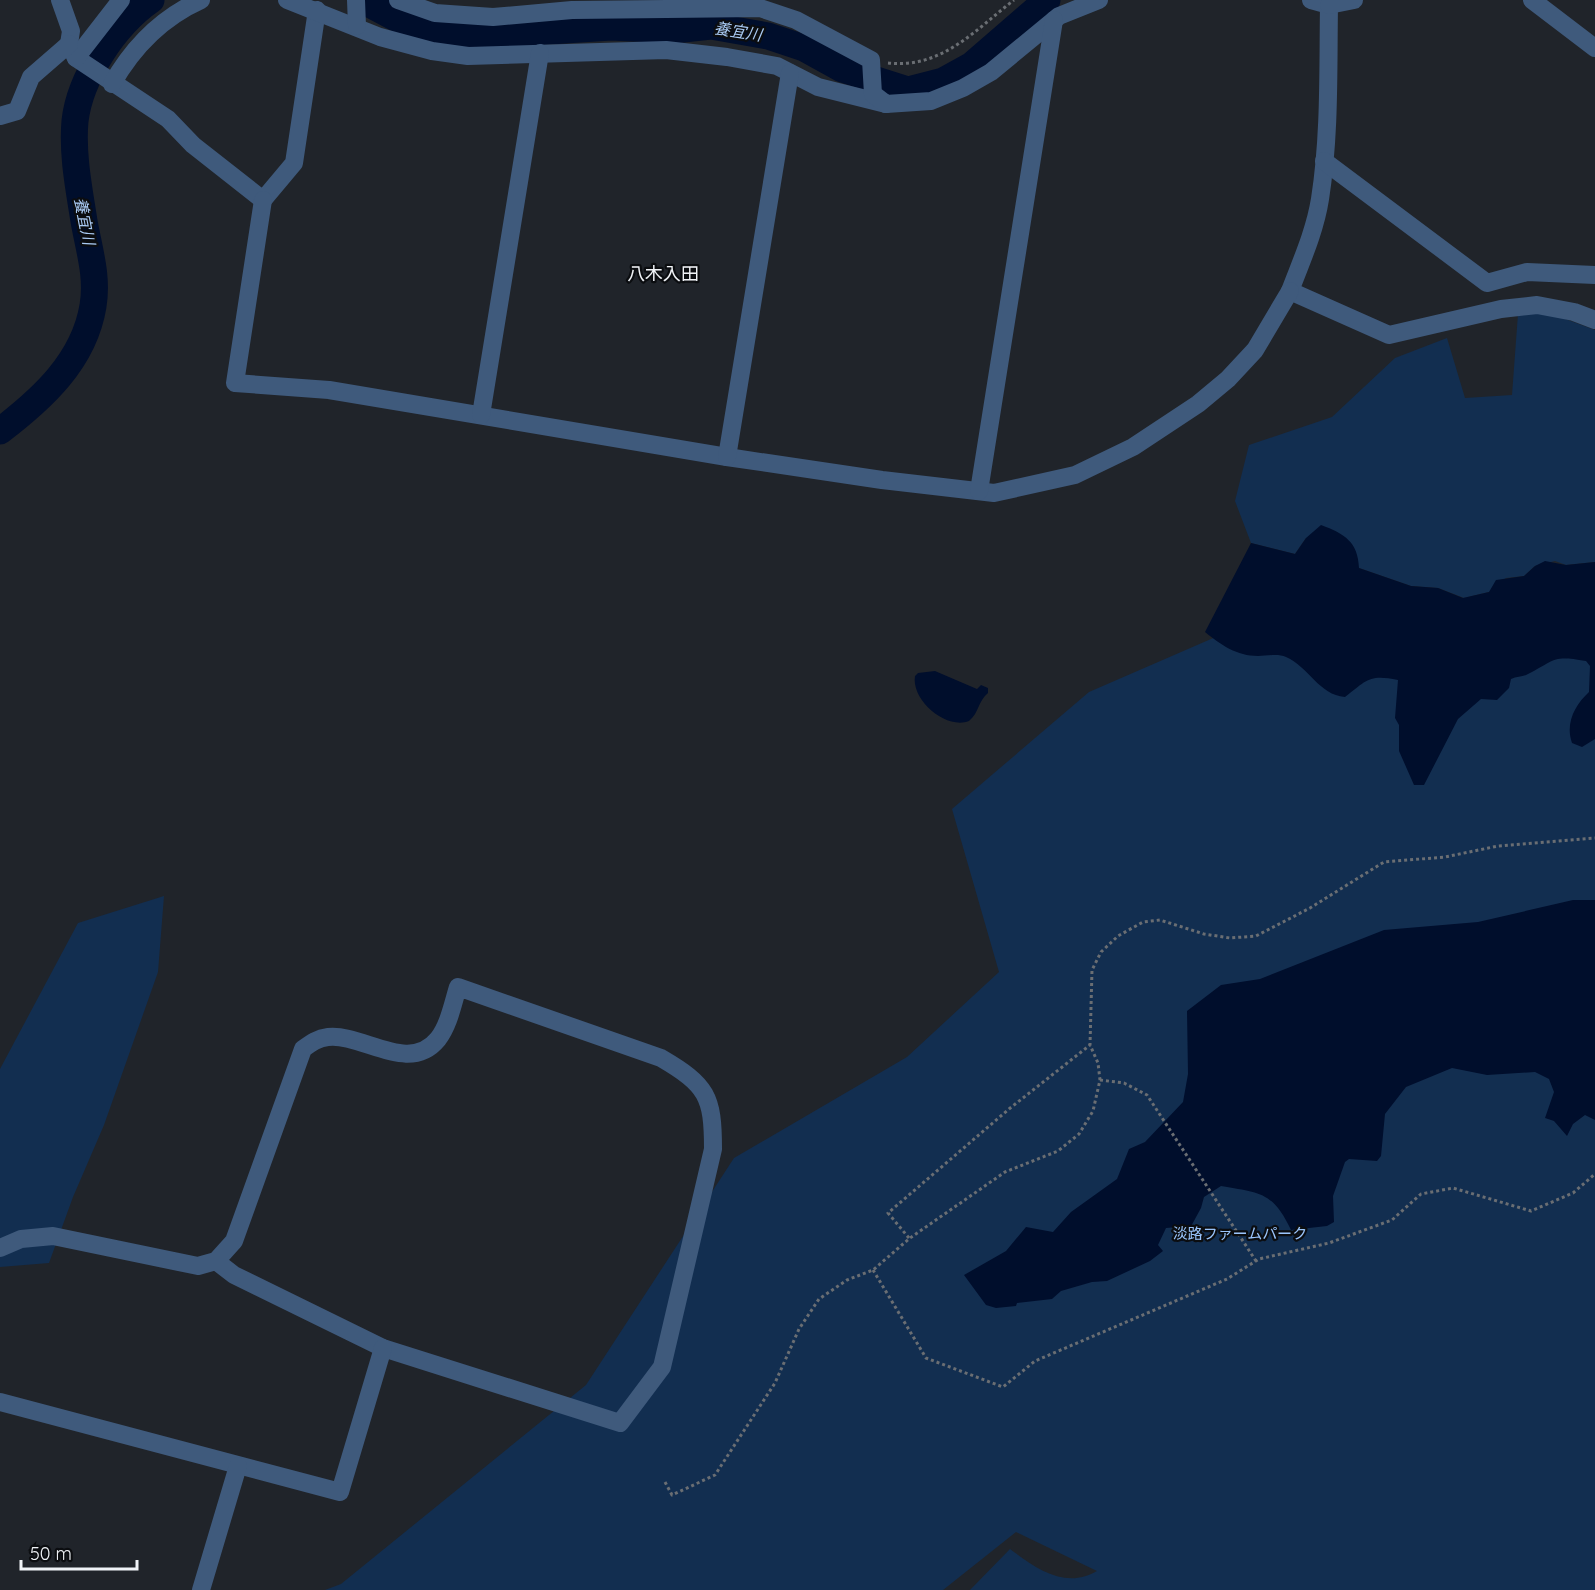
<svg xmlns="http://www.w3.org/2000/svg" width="1595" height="1590" font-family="Quicksand,'Noto Sans JP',sans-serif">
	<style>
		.green { fill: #122e50 }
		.water { fill: #000e2c }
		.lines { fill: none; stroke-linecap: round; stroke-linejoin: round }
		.river { stroke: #000e2c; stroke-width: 27 }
		.path { stroke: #6a6e73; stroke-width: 3; stroke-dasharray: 3 3; stroke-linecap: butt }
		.minor { stroke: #3f5a7c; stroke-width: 18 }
		.labels { text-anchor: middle; stroke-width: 4.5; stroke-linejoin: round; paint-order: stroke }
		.park-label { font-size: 15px; fill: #9ac5fc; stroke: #0b0d10 }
		.water-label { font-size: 16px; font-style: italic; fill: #a9caf3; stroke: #0b0d10 }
		.quarter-label { font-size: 18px; fill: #f0f3f7; stroke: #0b0d10 }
	</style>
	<rect width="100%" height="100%" fill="#20242a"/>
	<g class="green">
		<path d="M1518,314H1552L1595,330V562L1566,565L1555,561L1535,566L1524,576L1506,578L1489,592L1464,598L1438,588L1411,586L1359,568L1306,538L1295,554L1251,543L1235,501L1249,445L1332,417L1395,358L1447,338L1465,398L1512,395Z"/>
		<path d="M1595,600V1590H970L1010,1549C1036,1568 1065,1590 1097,1571L1016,1532L943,1590H325L341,1584L586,1385L734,1158L907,1057L999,972L952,809L1089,692L1294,603Z"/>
		<path d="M164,896L158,972L104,1125L73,1197L49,1263L0,1267V1069L78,923Z"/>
	</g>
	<g class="water">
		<path d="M1321,525C1345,534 1358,542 1359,568L1411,586L1438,588L1463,598L1489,592L1496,580L1524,576L1535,566L1545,561L1566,565L1595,562V739L1582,747L1572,743C1565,723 1575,705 1589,692L1590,666L1586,661C1551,655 1556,660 1528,674C1523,677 1517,676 1511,679L1509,688L1497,700L1481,699L1458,719L1424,785H1414L1399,751V725L1395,718L1398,680C1369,674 1367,680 1345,697C1319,695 1309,667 1286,657C1278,653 1267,656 1258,656C1237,656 1221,645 1205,632L1251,543L1295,554L1306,538Z"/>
		<path d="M935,671L977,689L981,685L988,688V693C978,701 979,713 969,721C946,730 911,700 915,676L918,673Z"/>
		<path d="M1573,900H1595V1120L1585,1115L1573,1124L1567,1136L1554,1121L1545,1118L1554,1092L1549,1079L1535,1072L1487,1075L1452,1068L1406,1087L1385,1114L1381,1156L1377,1161L1349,1159L1345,1162L1333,1196L1334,1222L1327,1226L1291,1230C1273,1192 1261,1193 1221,1186L1204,1197L1201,1208L1183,1241H1177L1178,1227L1166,1228L1158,1245L1163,1251L1150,1261L1107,1281L1092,1282L1061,1291L1052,1299L1017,1303L1016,1306L996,1308L986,1305L964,1275L1006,1251L1026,1227L1053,1232L1071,1212L1117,1179L1129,1149L1145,1142L1183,1102L1188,1074L1187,1011L1221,985L1260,979L1384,930L1478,922Z"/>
	</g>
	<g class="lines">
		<g class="river">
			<path d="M362,0L413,27L471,36L611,27L674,30L711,26L768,36L804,48L842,69L908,90L943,81L972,65L1047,0"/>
			<path d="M0,431C42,399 84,361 93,306C98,276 89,250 84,221C79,189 72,154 75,121C80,77 115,25 151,0"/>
		</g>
		<g class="path">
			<path d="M888,63C942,69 975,30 1014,0"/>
			<path d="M1100,1080L1124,1083L1147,1095L1256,1261"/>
			<path d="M909,1238L888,1213L1009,1109L1090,1045"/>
			<path d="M873,1270L926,1358L1003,1387L1035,1361L1227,1279L1259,1259L1329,1243L1392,1220L1421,1194L1453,1188L1531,1211L1573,1193L1595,1174"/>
			<path d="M665,1482L672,1495L715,1475L775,1383L799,1329L819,1299L847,1280L873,1270L910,1238L1005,1172L1058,1151L1079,1134L1093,1111L1100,1080L1098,1063L1090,1045L1092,970L1101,952L1118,936L1143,922L1160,920L1204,934L1230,938L1256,936L1310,908L1384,862L1445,857L1498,846L1595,838"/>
		</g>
		<g class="minor">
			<path d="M60,0L71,31L69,44L76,58L168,119L193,145L263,200L294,163L317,10"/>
			<path d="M287,0L380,37L432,51L468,56L666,50L727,57L777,66L818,87L886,104"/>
			<path d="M356,0L357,26"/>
			<path d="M398,0L435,13L493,17L572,10L760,8L796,20L871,60L873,94L886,104L931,101L963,88L991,72L1059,16L1099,0"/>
			<path d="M1311,0L1329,5C1328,69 1330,135 1320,199C1315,231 1301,262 1290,291L1389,335L1501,309L1537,305L1574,312L1595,320"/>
			<path d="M1532,0L1595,48"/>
			<path d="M1329,5L1354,0"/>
			<path d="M76,58L121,0"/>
			<path d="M112,84C133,47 161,18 201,0"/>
			<path d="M0,116L17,111L31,77L69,44"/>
			<path d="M1324,161L1487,283L1527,272L1595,275"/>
			<path d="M263,200L235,383L329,390L727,457L882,480L994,493L1075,475L1133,447L1198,404L1228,379L1255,350L1290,291"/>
			<path d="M481,415L540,53"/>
			<path d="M727,457L790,73"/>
			<path d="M979,491L1054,20"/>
			<path d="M0,1248L21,1239L53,1236L198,1266L216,1261L234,1241L303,1049C311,1043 318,1038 328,1037C362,1033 409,1075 438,1039C449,1025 453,1003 458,987L661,1058C707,1085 713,1096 713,1149L662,1367L620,1423L383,1348L234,1275L216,1261"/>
			<path d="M0,1402L340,1492L383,1348"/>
			<path d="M201,1590L238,1466"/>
		</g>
	</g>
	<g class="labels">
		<g class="park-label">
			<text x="1240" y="1239">淡路ファームパーク</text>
		</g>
		<g class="water-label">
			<text transform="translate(738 31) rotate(9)" y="6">養宜川</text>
			<text transform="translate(85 221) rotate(79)" y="6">養宜川</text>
		</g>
		<g class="quarter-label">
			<text x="663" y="280">八木入田</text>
		</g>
	</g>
	<path d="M21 1560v9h116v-9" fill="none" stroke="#f0f3f7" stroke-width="3"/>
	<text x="30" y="1560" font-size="18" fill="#f0f3f7" stroke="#0b0d10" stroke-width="4.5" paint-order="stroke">50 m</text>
</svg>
